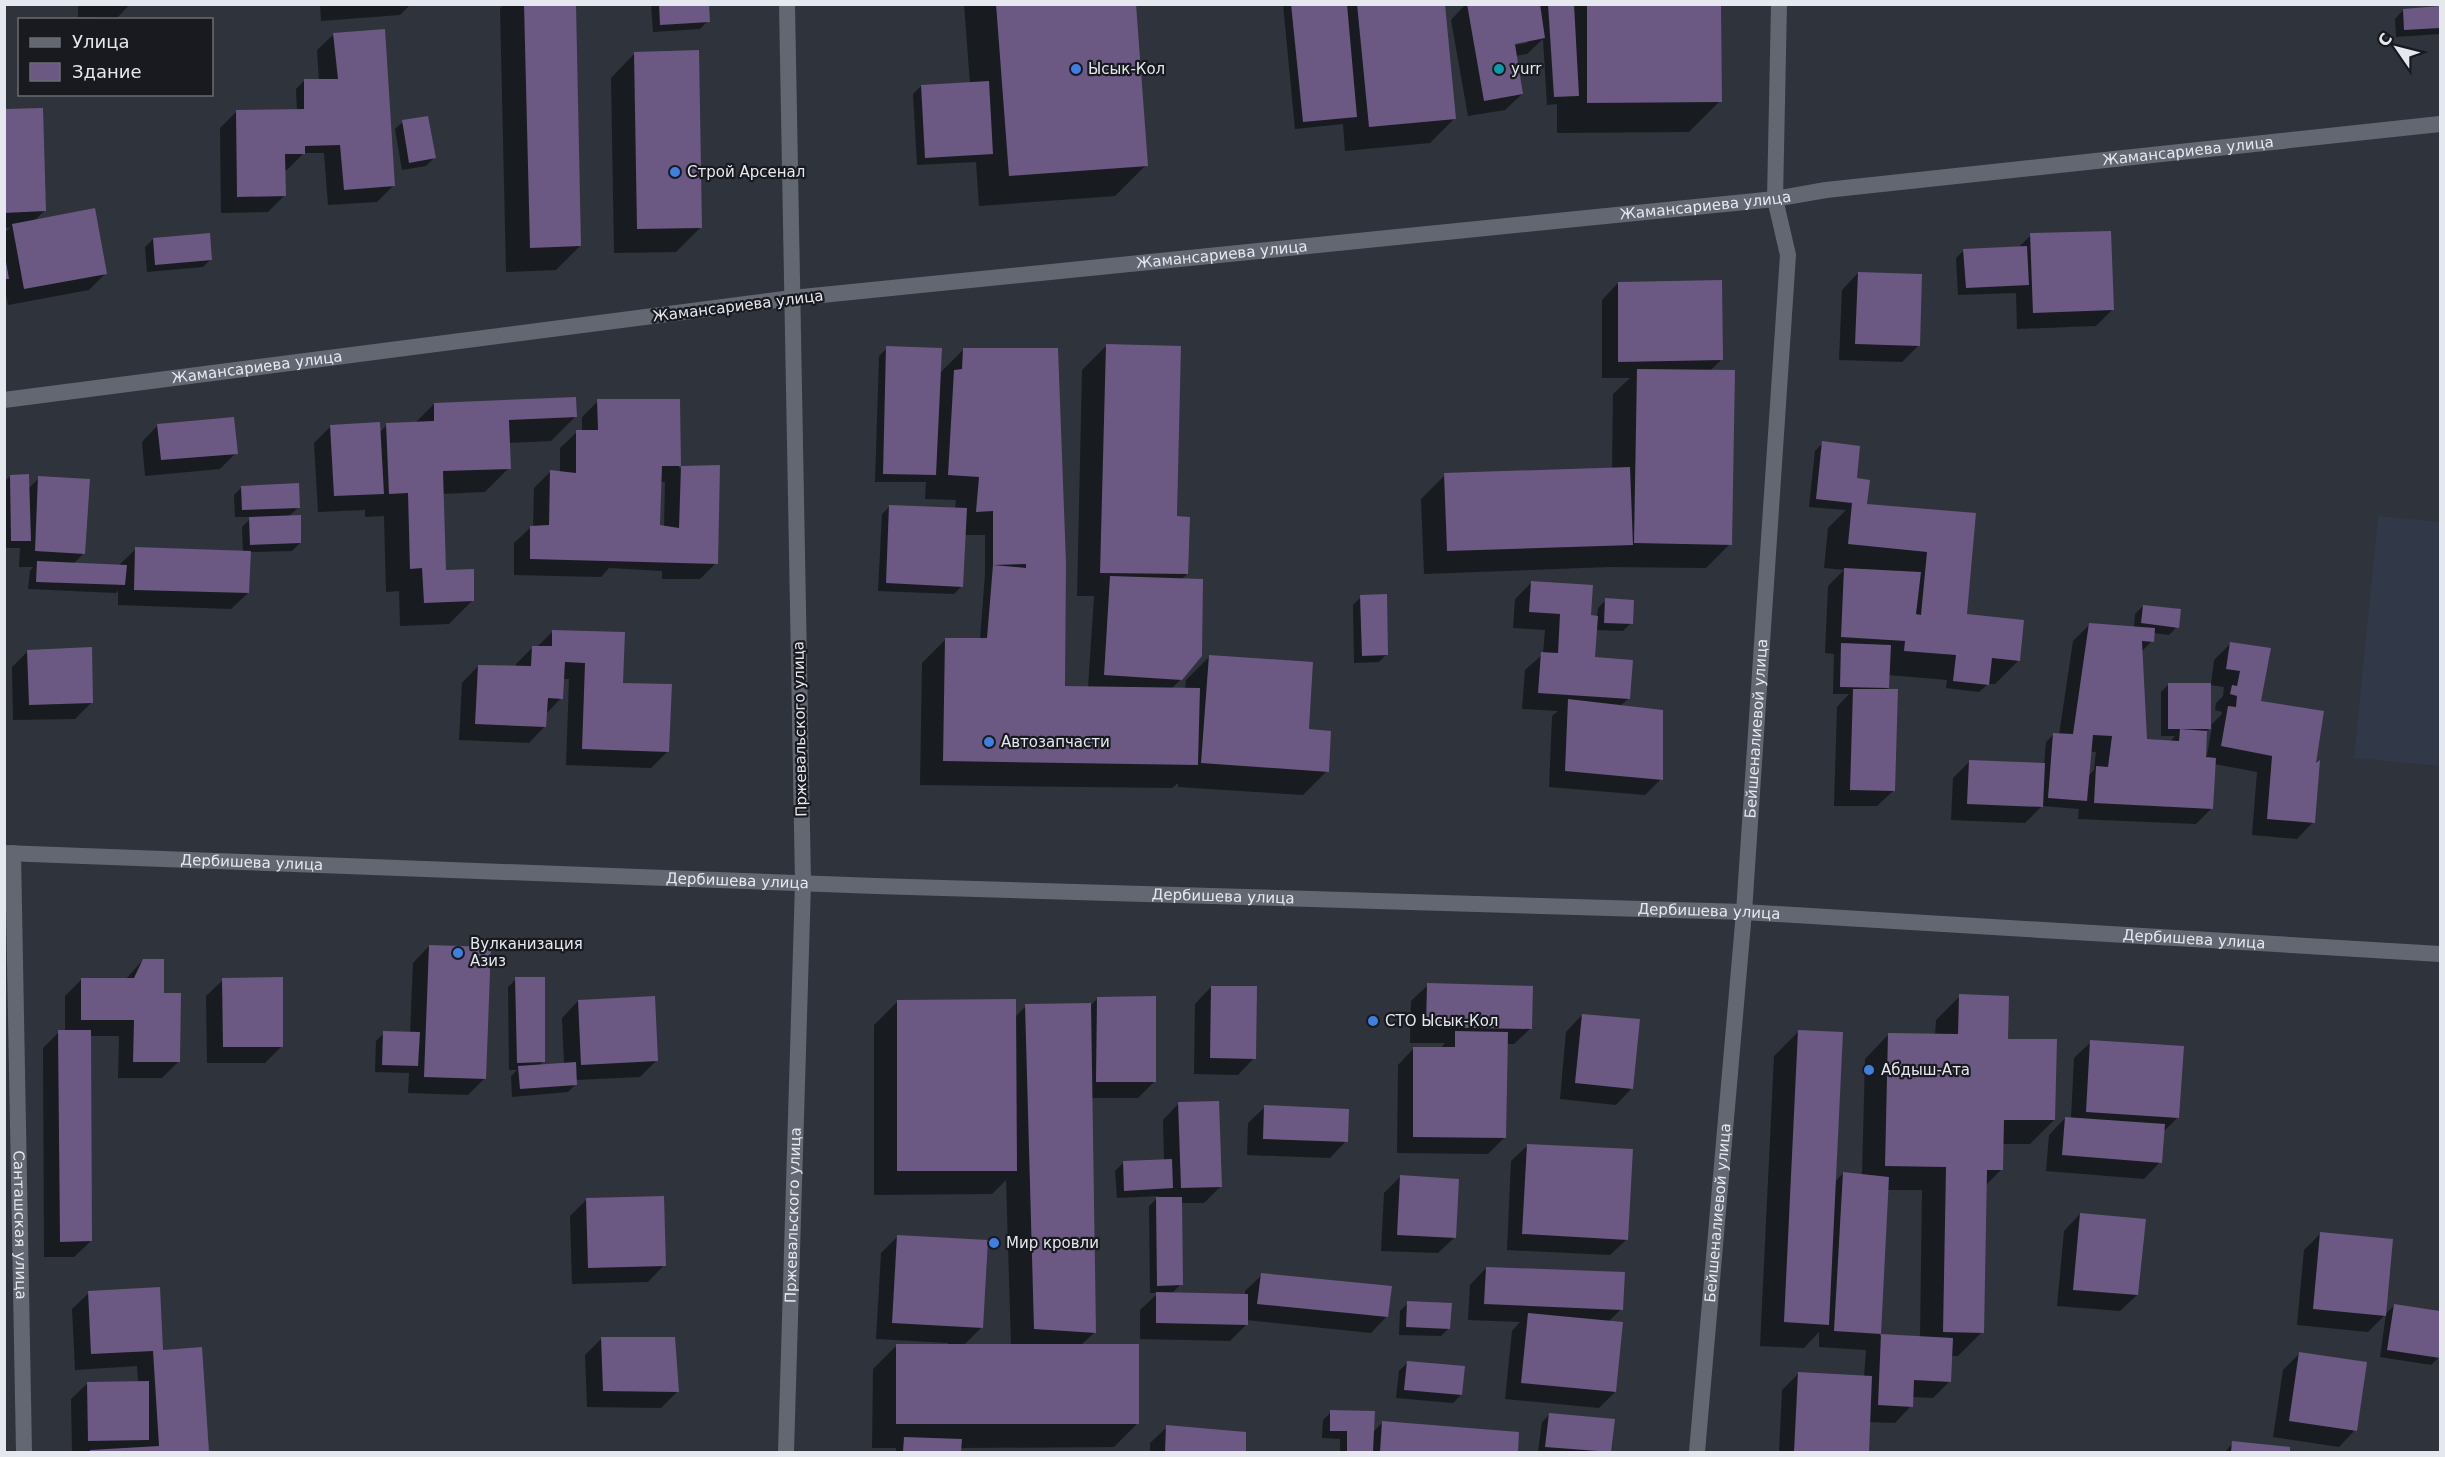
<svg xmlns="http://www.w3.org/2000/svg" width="2445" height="1457" font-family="'DejaVu Sans',sans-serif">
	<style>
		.built { fill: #313848 }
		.shadow { fill: #0007; fill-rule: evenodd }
		.building { fill: #6b5883; fill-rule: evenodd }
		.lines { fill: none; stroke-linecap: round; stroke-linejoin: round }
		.minor { stroke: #626772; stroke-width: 16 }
		.secondary { stroke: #626772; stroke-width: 16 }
		.shop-dot { fill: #3f7fe0; stroke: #181a1f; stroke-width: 2 }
		.culture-dot { fill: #0f9aa8; stroke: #181a1f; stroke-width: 2 }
		.labels { text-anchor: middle; stroke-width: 4.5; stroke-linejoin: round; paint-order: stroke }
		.poi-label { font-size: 15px; fill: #e5e8ee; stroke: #181a1f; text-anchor: start }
		.street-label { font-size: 15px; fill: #e5e8ee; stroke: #181a1f }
	</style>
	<rect width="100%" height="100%" fill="#2e333c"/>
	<path class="built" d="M2378,516L2440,522V766L2354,758Z"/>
	<g class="shadow">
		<path d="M78,4H130L117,18L78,17Z"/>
		<path d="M320,4H411L400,15L321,21Z"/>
		<path d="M504,4H574L580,246L556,270L506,272L500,8Z"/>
		<path d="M651,4H707L708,21L700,29L653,32Z"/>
		<path d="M964,4H1134L1146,165L1115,196L979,206L976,162L917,165L913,94L921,86L970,84Z"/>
		<path d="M1283,4H1443L1454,119L1430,143L1345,151L1343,124L1295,129Z"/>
		<path d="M1466,4H1719L1720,101L1689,132L1557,133V104L1547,105L1543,39L1527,54L1515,56L1522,94L1505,110L1468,116L1451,20ZM1527,40V43L1508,46Z"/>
		<path d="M2440,8V34L2396,37L2395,19L2403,10Z"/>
		<path d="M334,34L393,186L377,202L328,205L324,153H304L287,170H284V196L268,212L221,213L220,128L237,111H297L296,89L304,81H319L317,50Z"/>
		<path d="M635,53L700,228L676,252L614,253L611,78Z"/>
		<path d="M4,111L44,211L34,221L106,273L89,290L8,305L4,285V233L10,228H4Z"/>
		<path d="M403,122L434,158L426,166L402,170L395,129Z"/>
		<path d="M2031,235L2112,310L2096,326L2017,329L2016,293L1958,295L1956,258L1964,250L2018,248Z"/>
		<path d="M153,239L211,259L203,267L147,272L145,247Z"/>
		<path d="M1858,273L1918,346L1902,362L1839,360L1842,290Z"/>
		<path d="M1618,283L1721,360L1710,371L1730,544L1706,568L1609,567L1424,574L1421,499L1445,475L1612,469L1613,394L1630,378H1602V300Z"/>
		<path d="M1106,346L1176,517L1187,574L1181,580V679L1171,689H1185L1186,680L1210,656L1308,731L1327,771L1303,795L1178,787V783L1172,788L920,785L922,663L946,639L980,640L985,574V535H964L962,586L954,594L878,591L882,514L890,506L955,509L956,500L925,499L926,482H875L879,356L887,348L939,374L964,349L1064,687L1088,688L1094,596H1077L1082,370Z"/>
		<path d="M679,400V468L718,466L716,563L700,579H662V571L609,568L601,577L514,575V543L531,527H533L534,488L550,472L560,473V448L577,432H582V417L598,401ZM660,482H665L664,527L658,526Z"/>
		<path d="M434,404L575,417L551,441L508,443L509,468L485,492L442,494L445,571L473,600L449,624L400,626L399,591L386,592L384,516L365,517V510L318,512L314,443L330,427L379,433L387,425L415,423Z"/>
		<path d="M158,425L236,453L220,469L145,476L142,442Z"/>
		<path d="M1823,443L1855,479L1863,505L1975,515L1965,616L2019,660L1995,684H1988L1979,692L1946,688L1947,680L1888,675V688L1884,691L1894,790L1877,806H1834L1837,707L1849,694H1833L1834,654L1825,653L1828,586L1844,570L1824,568L1828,528L1846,510L1809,507L1815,451Z"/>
		<path d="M10,476L28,489L39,478L84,553L73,564L119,565L136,549L243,552L242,527L252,517H235L234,495L242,487L299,507L288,517L300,543L292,551L249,552L248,593L231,609L118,605V590L116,593L28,589L30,571L33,567H19L20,548H4V482Z"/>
		<path d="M1532,582L1590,617H1597L1598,608L1606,600L1631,623L1623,631L1595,630L1593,659L1629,698L1620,706L1661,779L1645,795L1549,787L1552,716L1558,711L1522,709L1525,670L1543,654L1545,630L1513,628L1515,599Z"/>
		<path d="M1361,597L1387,654L1379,662L1354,663L1353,605Z"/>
		<path d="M2143,606L2177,627L2169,635L2153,633L2152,641L2141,652L2146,740L2170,742L2175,736H2161V692L2169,684H2211L2214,660L2231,643L2260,702L2314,766L2313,822L2297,839L2252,835L2257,772L2214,764L2212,808L2196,824L2078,819L2079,809L2042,806L2025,823L1951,820L1953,778L1969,762L2044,765L2046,742L2054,734L2059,735L2073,641L2089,625L2134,628L2135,614ZM2210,685L2224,687L2223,696L2216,703L2215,710L2222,712L2221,715L2210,726ZM2212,726L2207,756H2205V732ZM2090,752H2096L2094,770L2088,776Z"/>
		<path d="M553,631L622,684L668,751L651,768L566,765L569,679H562L561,698L546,714L545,726L529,743L459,740L462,683L478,666L516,667V664L533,647H537Z"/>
		<path d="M28,651L92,702L75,719L13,720L12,667Z"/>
		<path d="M429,946L485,1078L468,1095L408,1093L409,1073L375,1072L376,1041L384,1033L410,1034L413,963Z"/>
		<path d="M143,960L162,994L179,1061L162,1078H118L119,1036H89L91,1241L74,1257H44L43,1048L59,1032H65V996L82,979L125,980Z"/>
		<path d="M516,979L544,1061L539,1066L564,1064L562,1018L578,1001L656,1061L640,1077L575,1080L576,1084L568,1092L512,1097L511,1076L517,1070H509L508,987Z"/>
		<path d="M223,980L282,1046L265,1063H207L206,996Z"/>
		<path d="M1428,985L1531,1028L1514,1044H1506L1505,1137L1488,1154L1397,1153L1398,1065L1414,1048L1440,1049L1445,1043H1410L1411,1001Z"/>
		<path d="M1211,987L1254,1058L1238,1075L1194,1074L1195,1004Z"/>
		<path d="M1960,996L2007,1040L2054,1120L2030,1144H2002V1169L1985,1186L1982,1332L1958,1356H1951L1949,1382L1933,1398L1912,1397L1911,1406L1895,1423L1869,1422L1867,1452H1779L1782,1390L1798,1374L1864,1377L1866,1350L1819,1347V1332L1804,1348L1760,1346L1774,1056L1799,1031L1835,1182L1843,1173L1862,1175L1865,1059L1889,1034L1935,1035L1936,1020ZM1887,1190H1922L1920,1338L1880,1336Z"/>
		<path d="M1098,998L1155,1081L1138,1098H1091L1095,1332L1081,1345L1138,1423L1114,1447L960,1448V1452H896V1448H872L873,1369L897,1345H948V1343L876,1339L881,1253L897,1237L982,1327L964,1345H1011L1006,1180L992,1194L874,1195V1025L898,1001L1015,1017L1026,1006L1091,1005Z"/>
		<path d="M1582,1015L1632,1088L1616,1105L1560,1099L1566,1032Z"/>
		<path d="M2091,1042L2178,1117L2163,1132L2160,1162L2144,1179L2046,1171L2049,1135L2065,1118L2071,1119L2074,1058Z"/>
		<path d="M1179,1103L1221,1186L1204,1203H1181V1284L1171,1294L1245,1295V1291L1262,1275L1387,1316L1371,1333L1246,1320V1325L1230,1341L1140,1339V1310L1158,1293H1150L1149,1206L1159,1196L1117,1198L1115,1171L1123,1163L1164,1161L1163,1120Z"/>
		<path d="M1265,1107L1346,1141L1330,1158L1247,1155L1248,1123Z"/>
		<path d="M1528,1145L1627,1239L1610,1255L1507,1250L1511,1161Z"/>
		<path d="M1400,1177L1455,1237L1438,1253L1381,1251L1384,1193Z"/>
		<path d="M587,1199L664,1265L648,1282L572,1284L570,1216Z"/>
		<path d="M2080,1214L2137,1295L2120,1311L2057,1306L2064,1231Z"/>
		<path d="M2321,1233L2384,1315L2394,1306L2440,1312L2439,1357L2431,1365L2380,1357L2386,1314L2368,1332L2297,1325L2304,1250Z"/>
		<path d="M1486,1268L1621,1309L1608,1322L1615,1392L1599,1408L1505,1399L1512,1331L1520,1322L1468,1320L1470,1285Z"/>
		<path d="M89,1293L162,1352L207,1452H72L71,1399L88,1383L138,1382L137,1366L75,1370L72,1309Z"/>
		<path d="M1408,1303L1449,1328L1441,1336L1399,1335L1400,1311Z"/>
		<path d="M602,1338L677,1392L661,1408L587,1407L585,1355Z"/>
		<path d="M2299,1354L2355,1430L2339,1447L2273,1437L2283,1370Z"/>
		<path d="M1407,1363L1461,1395L1453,1403L1396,1398L1399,1371Z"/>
		<path d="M1331,1412L1372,1433L1383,1422L1518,1434L1516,1452H1340V1439L1322,1438L1323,1420Z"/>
		<path d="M1550,1414L1613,1420L1610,1452H1538L1542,1422Z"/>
		<path d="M1167,1427L1245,1433V1452H1150V1443Z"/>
		<path d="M2233,1443L2289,1449L2288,1452H2225Z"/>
	</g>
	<g class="building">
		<path d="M524,4H576L581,246L530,248Z"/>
		<path d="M659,4H709L710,22L660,25Z"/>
		<path d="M996,4H1136L1148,166L1009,176Z"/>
		<path d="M1291,4H1347L1357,117L1303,122Z"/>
		<path d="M1357,4H1445L1456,119L1369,127Z"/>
		<path d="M1467,4H1540L1545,38L1515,44L1523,94L1484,101Z"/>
		<path d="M1548,4H1574L1579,96L1554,97Z"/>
		<path d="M1587,4H1721L1722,102L1587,103Z"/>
		<path d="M2440,6V28L2404,30L2403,9Z"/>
		<path d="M385,29L395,186L344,190L340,145L305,146V154H285L286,196L237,197L236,110L304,109V79H338L333,33Z"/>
		<path d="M699,50L702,228L637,229L634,52Z"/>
		<path d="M989,81L993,154L925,158L921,85Z"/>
		<path d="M43,108L46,211L4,213V109Z"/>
		<path d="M428,116L436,158L409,163L402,120Z"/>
		<path d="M95,208L107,274L24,289L12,224Z"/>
		<path d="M2111,231L2114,310L2033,313L2030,233Z"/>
		<path d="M210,233L212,260L155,265L153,238Z"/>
		<path d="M2027,246L2029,285L1966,288L1963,249Z"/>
		<path d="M4,250L9,279H4Z"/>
		<path d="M1858,272L1922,274L1920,346L1855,344Z"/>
		<path d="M1722,280L1723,360L1618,362V282Z"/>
		<path d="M1106,344L1181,346L1177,516L1190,517L1188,574L1100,573Z"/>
		<path d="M886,346L942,348L936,475L883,474Z"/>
		<path d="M963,348H1058L1066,563L1065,686L1200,688L1198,765L943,761L945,638H987L993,565V511L976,512L979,477L948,475L954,370L962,369ZM1026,564V568L993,565Z"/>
		<path d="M1637,369L1735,370L1732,545L1634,543Z"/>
		<path d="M576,397L577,417L509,420L511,469L443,471L446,570L474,569V601L424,603L422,568L410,569L408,493L389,494L386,423L434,421V403Z"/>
		<path d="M597,399H680L681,466H662L660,525L679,528L681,466L720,465L718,564L530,559V526L549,525L550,470L576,473V430H598Z"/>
		<path d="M234,417L238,454L161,460L157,424Z"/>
		<path d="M380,422L384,494L334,496L330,425Z"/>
		<path d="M1822,441L1860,446L1857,478L1870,480L1867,504L1976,513L1967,614L2024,620L2020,661L1992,658L1989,685L1953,681L1956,655L1904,651L1905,641L1841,637L1844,568L1921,572L1916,614L1921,615L1927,552L1848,544L1852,503L1816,499Z"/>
		<path d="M1630,467L1633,545L1447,551L1444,473Z"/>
		<path d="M29,474L31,541H11L10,475Z"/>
		<path d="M38,476L90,479L85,554L35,551Z"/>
		<path d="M299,483L300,508L242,510L241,486Z"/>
		<path d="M889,505L967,508L963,587L886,583Z"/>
		<path d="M301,515V543L250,545L249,517Z"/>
		<path d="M135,547L251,551L249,593L134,590Z"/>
		<path d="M37,561L127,565L125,585L36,582Z"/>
		<path d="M1110,576L1203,579L1202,656L1182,680L1104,675Z"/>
		<path d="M1531,581L1593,585L1591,615L1598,616L1595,657L1633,660L1630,699L1538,693L1541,652L1558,653L1560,614L1529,612Z"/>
		<path d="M1387,594L1388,655L1362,656L1360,595Z"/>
		<path d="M1605,598L1634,600L1633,624L1604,623Z"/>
		<path d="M2143,605L2181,609L2179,628L2141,623Z"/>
		<path d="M2089,623L2155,628L2154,642L2142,641L2147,739L2179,741L2180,729L2207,731L2206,757L2216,758L2213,809L2094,803L2096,766L2108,767L2112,736L2093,735L2087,801L2048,798L2053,733L2073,734Z"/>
		<path d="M552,630L625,632L623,683L672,684L669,752L582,749L585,663L565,662L563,699L548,698L546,727L475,724L478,665L531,666L532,646H552Z"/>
		<path d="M2230,642L2271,648L2261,701L2324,711L2316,763L2320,760L2315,823L2267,819L2272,756L2221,746L2228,706L2236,707L2237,696L2230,694L2232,685L2237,686L2240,671L2226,669Z"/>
		<path d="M1841,643L1891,645L1889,688L1840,687Z"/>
		<path d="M92,647L93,703L29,705L27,650Z"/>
		<path d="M1209,655L1313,662L1309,729L1331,731L1329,772L1201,763Z"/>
		<rect x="2168" y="683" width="43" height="46"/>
		<path d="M1853,689H1898L1895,791L1850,790Z"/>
		<path d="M1568,699L1663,710V780L1565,771Z"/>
		<path d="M1969,760L2045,763L2043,807L1967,804Z"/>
		<path d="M429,945L491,947L486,1079L424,1077Z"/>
		<path d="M143,959H164V993H181L180,1062H133L134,1020H81V978H134Z"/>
		<path d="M283,977V1047H223L222,978Z"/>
		<path d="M515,977H545V1062L517,1063Z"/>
		<path d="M1427,983L1533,986L1532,1029L1426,1027Z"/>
		<path d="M1211,986H1257L1256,1059L1210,1058Z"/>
		<path d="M1959,994L2009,996L2008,1039H2057L2055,1120H2004L2003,1170H1987L1984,1333L1943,1332L1946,1167L1885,1166L1888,1033L1958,1034Z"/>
		<path d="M655,996L658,1061L581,1065L578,1000Z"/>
		<path d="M1156,996V1082H1096L1097,997Z"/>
		<path d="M1016,999L1017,1171H897V1000Z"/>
		<path d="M1091,1003L1096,1333L1034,1329L1025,1004Z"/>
		<path d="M1582,1014L1640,1019L1633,1089L1575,1083Z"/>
		<path d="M58,1030H91L92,1241L60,1242Z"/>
		<path d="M1798,1030L1843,1032L1829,1325L1784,1322Z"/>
		<path d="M383,1031L420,1032L418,1066L382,1065Z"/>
		<path d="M1455,1031L1508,1032L1506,1138L1413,1137V1047H1455Z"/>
		<path d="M2090,1040L2184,1046L2179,1118L2086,1112Z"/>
		<path d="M576,1062L577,1085L520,1089L518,1066Z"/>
		<path d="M1219,1101L1222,1187L1181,1188L1178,1102Z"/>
		<path d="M1264,1105L1349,1109L1348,1142L1263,1139Z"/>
		<path d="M2065,1117L2165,1124L2162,1163L2062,1155Z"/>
		<path d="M1527,1144L1633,1149L1628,1240L1522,1234Z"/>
		<path d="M1172,1159L1173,1188L1124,1191L1123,1161Z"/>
		<path d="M1843,1172L1889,1177L1881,1334L1834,1331Z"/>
		<path d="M1400,1175L1459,1179L1456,1238L1397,1235Z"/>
		<path d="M664,1196L666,1266L588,1268L586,1198Z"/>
		<path d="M1156,1197H1182L1183,1285L1157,1286Z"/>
		<path d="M2080,1213L2146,1219L2138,1295L2073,1290Z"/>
		<path d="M2320,1232L2393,1239L2386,1316L2313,1309Z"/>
		<path d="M897,1235L988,1240L983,1328L892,1323Z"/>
		<path d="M1486,1267L1625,1272L1623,1310L1484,1304Z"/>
		<path d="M1261,1273L1392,1286L1388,1317L1257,1304Z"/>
		<path d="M160,1287L163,1350L202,1347L209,1452H90V1450L159,1446L153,1351L91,1354L88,1291Z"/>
		<path d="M1156,1292L1248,1294V1325L1156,1323Z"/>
		<path d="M1407,1301L1452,1303L1450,1329L1406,1327Z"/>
		<path d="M2394,1304L2440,1311V1358L2387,1350Z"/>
		<path d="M1528,1313L1623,1322L1616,1392L1521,1383Z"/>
		<path d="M1881,1334L1953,1338L1951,1382L1914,1380L1913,1407L1878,1405Z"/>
		<path d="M601,1337H675L679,1392L603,1391Z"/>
		<rect x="896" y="1344" width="243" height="80"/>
		<path d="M2299,1352L2367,1362L2357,1431L2289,1421Z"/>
		<path d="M1407,1361L1465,1366L1462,1395L1404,1390Z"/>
		<path d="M1798,1372L1872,1376L1869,1452H1794Z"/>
		<path d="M149,1381V1440L88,1441L87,1382Z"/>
		<path d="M1330,1410L1375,1411L1373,1452H1347V1431H1330Z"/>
		<path d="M1549,1413L1615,1419L1611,1452L1545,1447Z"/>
		<path d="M1382,1421L1519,1432L1518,1452H1380Z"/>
		<path d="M1166,1425L1246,1432V1452H1165Z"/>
		<path d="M904,1437L962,1439L961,1452H903Z"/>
		<path d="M2232,1441L2290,1447V1452H2231Z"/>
	</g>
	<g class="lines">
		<g class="minor">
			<path id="s1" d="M4,400L792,298"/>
			<path id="s2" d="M4,853L876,886L1744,912L2440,954"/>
			<path id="s3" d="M13,853L24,1452"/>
			<path id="s4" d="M1697,1452L1744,912L1788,255L1775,199L1779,4"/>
		</g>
		<g class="secondary">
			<path id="s5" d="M792,298L1775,199L1826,190L2440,124"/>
			<path id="s6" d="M786,1452L803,883L787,4"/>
		</g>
	</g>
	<g class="shop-dot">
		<circle cx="1076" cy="69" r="6"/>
		<circle cx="675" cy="172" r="6"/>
		<circle cx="989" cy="742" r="6"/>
		<circle cx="458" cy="953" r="6"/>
		<circle cx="1373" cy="1021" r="6"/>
		<circle cx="1869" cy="1070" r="6"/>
		<circle cx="994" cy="1243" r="6"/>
	</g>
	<circle class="culture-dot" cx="1499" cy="69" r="6"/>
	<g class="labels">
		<g class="poi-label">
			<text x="1088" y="74">Ысык-Кол</text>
			<text x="1511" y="74">yurr</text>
			<text x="687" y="177">Строй Арсенал</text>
			<text x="1001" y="747">Автозапчасти</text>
			<text x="470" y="949">Вулканизация<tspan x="470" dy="17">Азиз</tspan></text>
			<text x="1385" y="1026">СТО Ысык-Кол</text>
			<text x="1881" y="1075">Абдыш-Ата</text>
			<text x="1006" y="1248">Мир кровли</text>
		</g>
		<g class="street-label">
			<text dy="5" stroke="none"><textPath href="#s5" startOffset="1404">Жамансариева улица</textPath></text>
			<text dy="5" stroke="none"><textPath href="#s5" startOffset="918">Жамансариева улица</textPath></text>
			<text dy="5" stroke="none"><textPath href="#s5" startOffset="432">Жамансариева улица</textPath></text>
			<text transform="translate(738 306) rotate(-7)" y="5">Жамансариева улица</text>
			<text dy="5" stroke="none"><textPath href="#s1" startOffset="255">Жамансариева улица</textPath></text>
			<text dy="5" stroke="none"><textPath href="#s4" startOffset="726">Бейшеналиевой улица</textPath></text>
			<text transform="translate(800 729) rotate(-91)" y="5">Пржевальского улица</text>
			<text dy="5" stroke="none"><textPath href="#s2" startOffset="248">Дербишева улица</textPath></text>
			<text dy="5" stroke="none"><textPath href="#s2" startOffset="734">Дербишева улица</textPath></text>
			<text dy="5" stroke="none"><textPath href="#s2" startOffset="1220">Дербишева улица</textPath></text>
			<text dy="5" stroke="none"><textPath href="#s2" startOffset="1706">Дербишева улица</textPath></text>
			<text dy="5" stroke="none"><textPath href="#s2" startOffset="2192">Дербишева улица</textPath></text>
			<text dy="5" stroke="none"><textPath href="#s4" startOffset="240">Бейшеналиевой улица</textPath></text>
			<text dy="5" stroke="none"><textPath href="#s6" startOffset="237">Пржевальского улица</textPath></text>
			<text dy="5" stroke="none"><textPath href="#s3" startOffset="372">Санташская улица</textPath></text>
		</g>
	</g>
	<rect width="2445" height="1457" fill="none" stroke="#e5e8ee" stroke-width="12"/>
	<rect x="18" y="18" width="195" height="78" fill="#181a1f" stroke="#6a6c72" stroke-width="1.5"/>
	<rect x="30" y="38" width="30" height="9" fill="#626772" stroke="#6a6c72" stroke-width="1.5"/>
	<text x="72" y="48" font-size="18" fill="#e5e8ee">Улица</text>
	<rect x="30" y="63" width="30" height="18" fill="#6b5883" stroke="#6a6c72" stroke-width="1.5"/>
	<text x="72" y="78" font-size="18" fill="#e5e8ee">Здание</text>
	<g transform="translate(2397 48) rotate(305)" stroke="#181a1f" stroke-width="4.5" paint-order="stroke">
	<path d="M0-4.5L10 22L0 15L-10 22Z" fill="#e5e8ee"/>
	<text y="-9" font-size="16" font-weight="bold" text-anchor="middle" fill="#e5e8ee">С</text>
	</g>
</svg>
